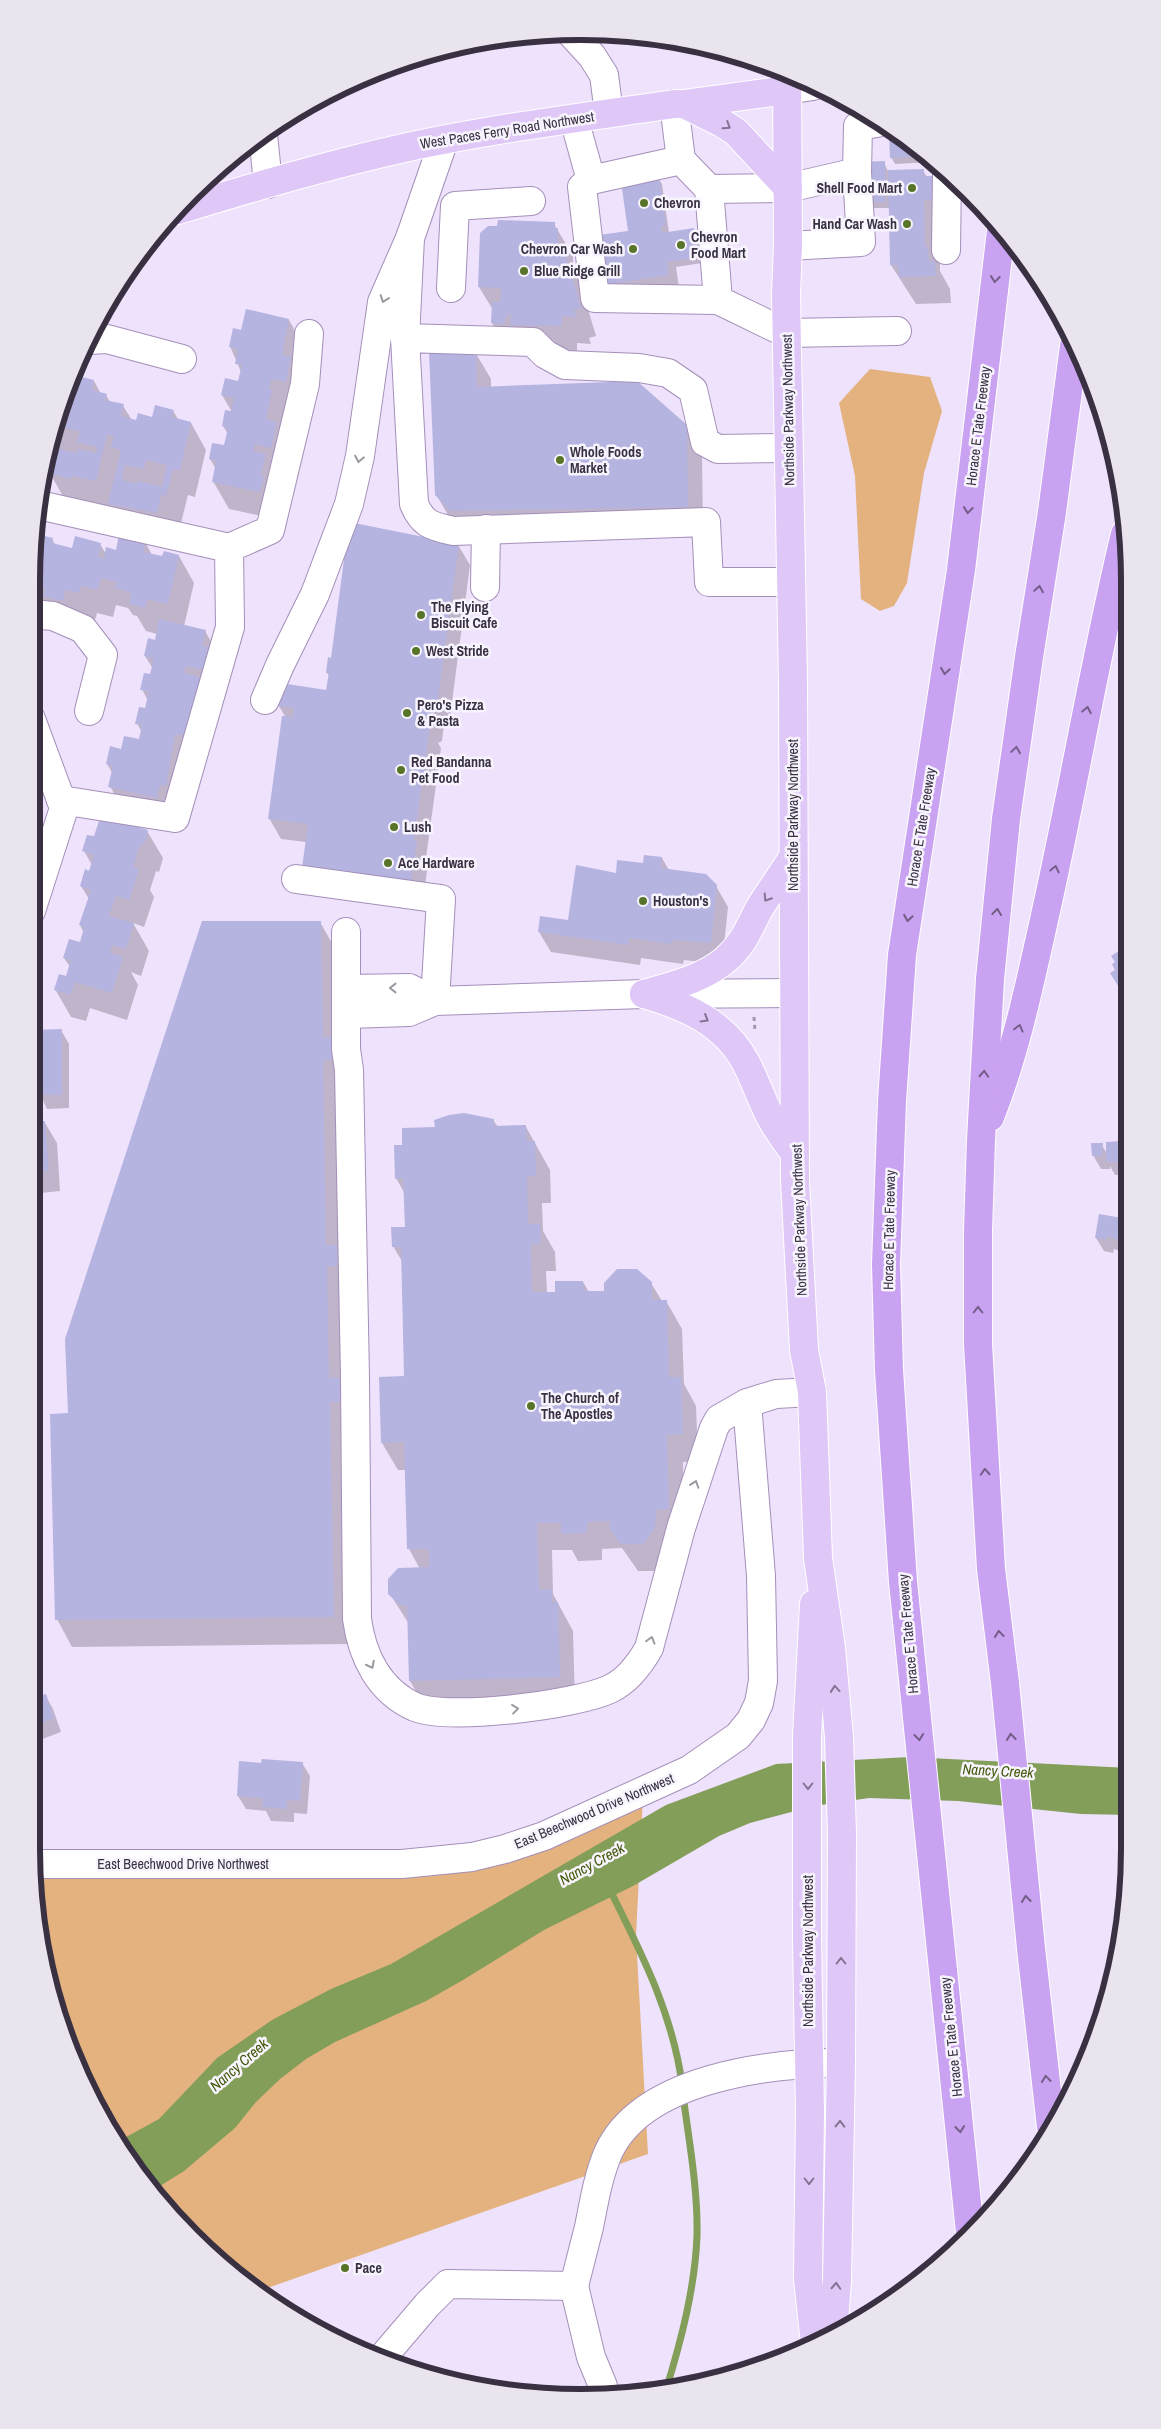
<svg xmlns="http://www.w3.org/2000/svg" width="1161" height="2429" font-family="'Archivo Narrow',sans-serif">
	<style>
		.green { fill: #e3b27f }
		.water { fill: #829e58 }
		.shadow { fill: #0003 }
		.lines { fill: none; stroke-linecap: round; stroke-linejoin: round }
		.stream { stroke: #829e58; stroke-width: 7 }
		.building { fill: #b5b3e0; fill-rule: evenodd }
		.minor-casing { stroke: #a48fb9; stroke-width: 30 }
		.major-casing { stroke: #fff; stroke-width: 30 }
		.highway-casing { stroke: #fff; stroke-width: 30 }
		.path { stroke: #a196ac; stroke-width: 3; stroke-dasharray: 4 4; stroke-linecap: butt }
		.minor { stroke: #fff; stroke-width: 28 }
		.major { stroke: #dfc7f7; stroke-width: 28 }
		.highway { stroke: #caa2f2; stroke-width: 28 }
		.oneway { stroke: #847493 }
		.oneway2 { stroke: #735e88 }
		.oneway3 { stroke: #9c98a0 }
		.poi-dot { fill: #587428; stroke: #f8f4fd; stroke-width: 2 }
		.labels { text-anchor: middle; stroke-width: 5; stroke-linejoin: round; paint-order: stroke }
		.street-label { font-size: 14px; fill: #393041; stroke: #f8f4fd }
		.poi-label { font-size: 14px; font-weight: bold; fill: #393041; stroke: #f8f4fd; text-anchor: start }
		.water-label { font-size: 15px; font-style: italic; fill: #3f5807; stroke: #f8f4fd }
		.rim { fill: none; stroke: #393041; stroke-width: 6 }
	</style>
	<rect width="100%" height="100%" fill="#efe2fd"/>
	<g class="green">
		<path d="M870,369L930,377L942,411L924,473L907,583L894,606L880,611L861,599L855,476L839,403Z"/>
		<path d="M643,1797L636,1936L648,2154L259,2291L218,2261L145,2183L105,2123L60,2025L42,1955L32,1861L356,1854L522,1842Z"/>
	</g>
	<path class="water" d="M910,1757L1129,1768L1130,1815L1081,1814L958,1801L869,1798L814,1806L750,1823L719,1836L633,1886L544,1930L463,1980L426,2001L335,2042L306,2059L280,2079L256,2102L235,2128L184,2171L152,2191L117,2142L159,2119L217,2058L272,2020L331,1989L391,1964L666,1805L776,1764Z"/>
	<g class="shadow">
		<path d="M588,32L635,37V38L594,43Z"/>
		<path d="M897,134L915,145L932,162L895,164L891,157Z"/>
		<path d="M884,163L888,171H923L927,177H931L947,204L940,227V271L950,289L951,303L916,304L891,265L890,208H866Z"/>
		<path d="M658,178L662,184L669,233L694,229L697,236L702,263L676,267L680,295L620,305L608,284L601,236L630,232Z"/>
		<path d="M554,224L573,256V269L580,282L596,336L589,338L591,344L577,343V353L508,350L492,323L493,310L479,287Z"/>
		<path d="M289,320L304,347L276,519L229,509L213,481L216,469L210,459L225,446L228,434L223,426L232,412L222,395L239,383L241,372L230,346L242,331Z"/>
		<path d="M475,352L491,379V388L686,426L702,453L703,534L452,522L436,494Z"/>
		<path d="M94,381L101,394L106,395L110,402L123,406L132,420L137,421L153,418L173,411L178,419L191,423L206,450L195,497L188,495L181,523L176,521L172,540L65,500L50,473L52,461L48,454L70,382L78,384Z"/>
		<path d="M36,535L52,539L56,546L73,550L100,544L106,554L145,542L152,555L163,558L179,556L194,583L184,626L205,631L221,659L181,812L125,814L110,786L113,774L107,764L121,750L140,741L142,733L137,723L146,710L148,701L142,689L151,676L153,669L145,656L156,641L157,634L146,631L137,616L133,615L128,608L116,605L113,617L97,613L95,620L37,609L31,599Z"/>
		<path d="M458,545L470,565L449,725L444,724L442,741L438,743L441,748L426,858L428,862L423,903L306,842L281,839L269,818L286,718L279,706L328,691L329,677L327,672L332,659Z"/>
		<path d="M31,812L45,836L31,867Z"/>
		<path d="M147,831L163,858L159,872L156,871L150,890L154,897L144,927L133,923L149,951L141,976L131,972L138,985L127,1020L90,1008L86,1021L71,1017L55,989L67,977L70,967L64,958L80,944L84,933L80,925L89,899L81,886L92,865L84,851L95,838Z"/>
		<path d="M662,858L669,870L716,886L728,907L722,964L684,960L683,964L641,958L640,965L551,952L539,932L569,921L617,874Z"/>
		<path d="M320,922L336,950L349,1644L72,1647L57,1619L69,1414Z"/>
		<path d="M1127,947V1000L1112,974L1117,970Z"/>
		<path d="M61,1030L69,1044V1108L47,1109L36,1085Z"/>
		<path d="M493,1120L498,1127H526L550,1170L551,1203H542L543,1231L555,1252L556,1271H546L547,1293H556L583,1282L589,1292H606L651,1283L662,1301H666L682,1329L684,1384L696,1406L698,1461L683,1462L684,1536L658,1571H638L622,1548L602,1549V1560L578,1561L572,1550H552L553,1594L573,1631L575,1704L426,1708L410,1681L409,1624L390,1594L420,1569L409,1549L406,1470H398L382,1443L406,1378L403,1263L393,1246L406,1228L405,1194L396,1178L404,1146L436,1128Z"/>
		<path d="M45,1123L57,1143L60,1191L41,1193V1201L31,1202V1129Z"/>
		<path d="M1121,1142L1127,1153V1175H1115L1110,1166V1169H1101L1093,1155L1102,1145L1107,1154Z"/>
		<path d="M1128,1221L1126,1253L1114,1249L1113,1253L1104,1251L1096,1238Z"/>
		<path d="M45,1695L53,1709L61,1732L37,1741L31,1731V1700Z"/>
		<path d="M302,1763L310,1776L307,1814L294,1813V1822L271,1821L266,1811L246,1809L238,1796L262,1764Z"/>
	</g>
	<g class="lines">
		<g class="stream">
			<path d="M608,1890L613,1896C643,1956 673,2016 682,2084"/>
			<path d="M666,2390C681,2341 695,2288 697,2236C698,2189 689,2141 683,2095"/>
		</g>
	</g>
	<g class="building">
		<path d="M889,133H895L915,145L926,156L890,158Z"/>
		<path d="M885,161V202H861L860,162Z"/>
		<path d="M924,169V176H932V200H924L925,247H928L929,261H935L936,276L899,277L898,265H890L888,170Z"/>
		<path d="M659,176L666,225L661,226L662,233L694,228L699,257L667,262L669,275L607,284L599,235L628,231L621,182Z"/>
		<path d="M498,220L555,222V228H558V246L555,248H561V255L565,253L581,308L574,310L576,317L562,316V326L510,325L511,314H509L505,318L504,324L491,323L492,302H500L501,288L478,287L480,233L488,226H497Z"/>
		<path d="M246,309L289,319L282,355L291,357L286,382L271,379L269,389L272,390L266,419L277,422L271,448L255,444L253,451L266,454L261,475L264,476L260,492L212,482L216,461L209,459L212,443L224,445L228,428L222,426L225,410L231,411L234,398L221,395L225,378L238,381L242,365L235,364L238,349L229,347L233,328L241,330Z"/>
		<path d="M476,350L477,387L637,381L687,425L688,507L450,511L435,495L429,352Z"/>
		<path d="M78,376L94,380L92,390L107,394L105,400L124,404L121,416L136,420L138,413L152,417L155,405L174,410L172,417L191,422L180,470L173,469L166,496L161,495L157,513L108,504L121,450L111,447L114,436L107,434L96,481L72,476L71,479L48,473L53,454L48,453L70,381L77,382ZM59,427L80,431L77,442L97,447L96,453L78,449L77,453L54,448ZM146,460L167,465L162,487L138,481L137,484L122,480L125,465L144,469Z"/>
		<path d="M349,522L459,544L437,705L432,704L430,721H427V725L430,726L414,840H417L411,883L302,868L308,824L268,819L282,716L293,717L294,708L278,706L281,683L326,690L329,673H326L328,657L331,658Z"/>
		<path d="M36,534L53,538L52,543L72,548L75,536L101,543L98,557L104,559L106,547L116,550L119,535L145,541L143,552L162,556L164,551L179,555L168,604L147,599L145,608L129,604L131,592L115,588L117,582L101,578L98,590L81,586L79,593L65,590L63,601L43,596L45,588L31,585Z"/>
		<path d="M159,619L206,630L202,646L208,647L203,670L186,666L184,673L200,677L186,736L175,734L166,786L160,785L157,798L108,787L113,766L106,764L110,746L121,749L124,736L139,739L142,725L135,724L139,707L145,708L149,691L140,690L144,673L150,674L154,659L144,656L148,638L155,640Z"/>
		<path d="M101,815L148,830L144,845L140,844L133,867L139,869L129,900L116,896L109,916L134,923L126,949L112,945L110,953L123,957L112,993L75,982L70,995L54,990L59,974L66,976L71,960L63,958L69,939L80,942L84,928L79,925L91,890L80,886L85,869L89,871L94,855L82,851L87,835L94,836Z"/>
		<path d="M644,855L662,857L661,868L706,874L717,885L711,943L672,940V944L629,938V945L538,932L540,916L568,920L576,865L616,873L617,860L643,863Z"/>
		<path d="M1126,883V907L1120,896L1122,886Z"/>
		<path d="M202,921H321L323,1037H333L334,1059L323,1060L326,1245H337V1266H327L329,1378H340L341,1402H330L334,1617L55,1620L50,1414L68,1413L65,1339Z"/>
		<path d="M1127,946V989L1122,992L1110,973L1115,970L1112,964L1115,962L1111,956Z"/>
		<path d="M62,1029V1095H38L37,1085L35,1086L33,1030Z"/>
		<path d="M464,1113L494,1119V1126L526,1125L527,1141H535L536,1176H527L528,1224H540L541,1244H531L532,1292H555V1281H583L584,1291H604V1283L617,1269H637L652,1282V1300H667L669,1377H681L683,1434L667,1435L669,1509L656,1510L655,1528L643,1544H621L609,1528L610,1521L587,1522V1533L561,1534V1523H537L539,1590L552,1589V1603L558,1602L560,1677L409,1681L407,1605H400L388,1594V1579L398,1568L429,1567V1549H407L404,1442L381,1443L379,1377L404,1376L401,1247H392L391,1227H405L403,1178L395,1179L394,1145H402V1128L435,1127L434,1120L449,1115Z"/>
		<path d="M45,1121L49,1171L31,1172V1122Z"/>
		<path d="M1122,1141V1162H1106V1142Z"/>
		<path d="M1091,1143H1103L1102,1156H1092Z"/>
		<path d="M1099,1214L1128,1219L1127,1231L1120,1230L1118,1240L1107,1236L1106,1240L1095,1238Z"/>
		<path d="M46,1694L54,1718L31,1727V1699Z"/>
		<path d="M262,1759L303,1762L300,1801L287,1800V1809L262,1807L263,1798L237,1796L239,1761L261,1763Z"/>
	</g>
	<g class="lines">
		<defs>
			<g id="minor">
				<path d="M570,32L592,56L604,75L609,113"/>
				<path d="M787,90L813,86"/>
				<path d="M674,104L681,160"/>
				<path d="M574,119L591,180"/>
				<path d="M263,134L268,184"/>
				<path d="M709,189L788,188L857,172L858,126L877,123"/>
				<path d="M788,246L861,242L857,172"/>
				<path d="M946,250L947,176"/>
				<path d="M451,288L455,206L531,201"/>
				<path d="M718,300L709,189L681,160L591,180L582,187L595,298L718,300L786,333L897,331"/>
				<path d="M405,338L410,238L444,140"/>
				<path d="M89,340L107,339L182,359"/>
				<path d="M788,448L718,449L705,442L693,390L668,373L639,368L565,365L545,354L533,342L405,338L414,504C423,525 432,526 453,531L706,522L709,582H791"/>
				<path d="M39,505L229,548L230,627L175,818L61,800"/>
				<path d="M229,548L270,530L305,384L309,334"/>
				<path d="M485,587L486,529"/>
				<path d="M31,614L53,616L83,629L103,655L89,711"/>
				<path d="M265,700L280,665L315,594L349,504L360,456L382,302L410,238"/>
				<path d="M296,879L441,899L435,1001"/>
				<path d="M31,911L64,808L31,719"/>
				<path d="M346,932V1049L349,1070L355,1377L357,1619C362,1656 379,1691 415,1707C449,1721 576,1705 610,1689C627,1681 640,1664 649,1648L681,1528L714,1428L719,1419L747,1403"/>
				<path d="M348,989L409,988L435,1001"/>
				<path d="M347,1014L409,1012L435,1001L644,994L794,993"/>
				<path d="M33,1864H402L472,1857L505,1849L544,1836L689,1770L738,1736L751,1720L759,1703L763,1681L761,1576L747,1403L776,1394L812,1392"/>
				<path d="M574,2286L591,2357L603,2386L604,2395"/>
				<path d="M381,2359L427,2305L448,2284L574,2286C579,2266 584,2246 589,2227C594,2202 598,2177 608,2153C642,2078 769,2063 841,2063"/>
			</g>
			<g id="major">
				<path d="M787,72L788,246L786,294L793,683L795,1181L804,1350L812,1392L818,1558L831,1648L839,1737L842,1834L841,2063L837,2281L833,2335"/>
				<path d="M684,104L722,123L736,132L788,188"/>
				<path d="M178,210C254,187 331,164 408,147C496,128 585,117 674,104H684L787,90"/>
				<path d="M644,994C686,1006 725,1023 746,1063C755,1080 761,1099 770,1116C776,1129 787,1142 795,1154"/>
				<path d="M644,994C671,986 703,979 725,960C743,945 749,928 759,909C770,891 782,875 793,857"/>
				<path d="M814,1604L807,1737V1938L810,2112L808,2279L815,2344"/>
			</g>
			<g id="highway">
				<path d="M990,1117C1015,1054 1029,987 1044,920C1073,792 1094,662 1125,534"/>
				<path d="M1051,2127L1031,1948L1005,1683L991,1569L978,1344V1231L981,1140L990,979L1006,819L1029,657L1052,512L1074,346"/>
				<path d="M970,2232L903,1582L889,1370L886,1264L892,1101L902,955L961,570L1001,231"/>
			</g>
		</defs>
		<use href="#minor" class="minor-casing"/>
		<use href="#major" class="major-casing"/>
		<use href="#highway" class="highway-casing"/>
		<path class="path" d="M754,1017L755,1031"/>
		<use href="#minor" class="minor"/>
		<use href="#major" class="major"/>
		<use href="#highway" class="highway"/>
	</g>
	<defs><path id="oneway-chevron" d="M-2-3.5L2.5 0L-2 3.5" fill="none" stroke-width="1.6" stroke-linecap="round" stroke-linejoin="round" transform="scale(1.25)"/></defs>
	<g class="oneway">
		<use href="#oneway-chevron" transform="translate(727 126) rotate(33)"/>
		<use href="#oneway-chevron" transform="translate(767 898) rotate(123)"/>
		<use href="#oneway-chevron" transform="translate(705 1019) rotate(31)"/>
		<use href="#oneway-chevron" transform="translate(835 1689) rotate(-95)"/>
		<use href="#oneway-chevron" transform="translate(808 1786) rotate(90)"/>
		<use href="#oneway-chevron" transform="translate(841 1961) rotate(-90)"/>
		<use href="#oneway-chevron" transform="translate(840 2124) rotate(-89)"/>
		<use href="#oneway-chevron" transform="translate(809 2181) rotate(90)"/>
		<use href="#oneway-chevron" transform="translate(836 2286) rotate(-87)"/>
	</g>
	<g class="oneway2">
		<use href="#oneway-chevron" transform="translate(995 279) rotate(97)"/>
		<use href="#oneway-chevron" transform="translate(968 510) rotate(96)"/>
		<use href="#oneway-chevron" transform="translate(1039 589) rotate(-81)"/>
		<use href="#oneway-chevron" transform="translate(945 671) rotate(99)"/>
		<use href="#oneway-chevron" transform="translate(1087 710) rotate(-79)"/>
		<use href="#oneway-chevron" transform="translate(1016 750) rotate(-82)"/>
		<use href="#oneway-chevron" transform="translate(1055 869) rotate(-78)"/>
		<use href="#oneway-chevron" transform="translate(997 912) rotate(-84)"/>
		<use href="#oneway-chevron" transform="translate(908 918) rotate(99)"/>
		<use href="#oneway-chevron" transform="translate(1019 1028) rotate(-75)"/>
		<use href="#oneway-chevron" transform="translate(984 1074) rotate(-87)"/>
		<use href="#oneway-chevron" transform="translate(978 1310) rotate(-90)"/>
		<use href="#oneway-chevron" transform="translate(985 1472) rotate(-93)"/>
		<use href="#oneway-chevron" transform="translate(999 1634) rotate(-97)"/>
		<use href="#oneway-chevron" transform="translate(919 1737) rotate(84)"/>
		<use href="#oneway-chevron" transform="translate(1011 1737) rotate(-96)"/>
		<use href="#oneway-chevron" transform="translate(1026 1899) rotate(-96)"/>
		<use href="#oneway-chevron" transform="translate(1046 2079) rotate(-96)"/>
		<use href="#oneway-chevron" transform="translate(960 2129) rotate(84)"/>
	</g>
	<g class="oneway3">
		<use href="#oneway-chevron" transform="translate(384 299) rotate(110)"/>
		<use href="#oneway-chevron" transform="translate(359 459) rotate(101)"/>
		<use href="#oneway-chevron" transform="translate(393 988) rotate(180)"/>
		<use href="#oneway-chevron" transform="translate(695 1484) rotate(-71)"/>
		<use href="#oneway-chevron" transform="translate(651 1640) rotate(-74)"/>
		<use href="#oneway-chevron" transform="translate(371 1665) rotate(63)"/>
		<use href="#oneway-chevron" transform="translate(515 1709) rotate(-7)"/>
	</g>
	<g class="poi-dot">
		<circle cx="912" cy="188" r="5"/>
		<circle cx="644" cy="203" r="5"/>
		<circle cx="907" cy="224" r="5"/>
		<circle cx="681" cy="245" r="5"/>
		<circle cx="633" cy="249" r="5"/>
		<circle cx="524" cy="271" r="5"/>
		<circle cx="560" cy="460" r="5"/>
		<circle cx="421" cy="615" r="5"/>
		<circle cx="416" cy="651" r="5"/>
		<circle cx="407" cy="713" r="5"/>
		<circle cx="401" cy="770" r="5"/>
		<circle cx="394" cy="827" r="5"/>
		<circle cx="388" cy="863" r="5"/>
		<circle cx="643" cy="901" r="5"/>
		<circle cx="531" cy="1406" r="5"/>
		<circle cx="345" cy="2268" r="5"/>
	</g>
	<g class="labels">
		<g class="street-label">
			<text transform="translate(507 130) rotate(-9)" y="5">West Paces Ferry Road Northwest</text>
			<text transform="translate(788 410) rotate(-91)" y="5">Northside Parkway Northwest</text>
			<text transform="translate(978 426) rotate(-83)" y="5">Horace E Tate Freeway</text>
			<text transform="translate(793 815) rotate(-90)" y="5">Northside Parkway Northwest</text>
			<text transform="translate(921 827) rotate(-81)" y="5">Horace E Tate Freeway</text>
			<text transform="translate(799 1220) rotate(-92)" y="5">Northside Parkway Northwest</text>
			<text transform="translate(889 1230) rotate(-89)" y="5">Horace E Tate Freeway</text>
			<text transform="translate(908 1634) rotate(-95)" y="5">Horace E Tate Freeway</text>
			<text transform="translate(594 1811) rotate(-23)" y="5">East Beechwood Drive Northwest</text>
			<text x="183" y="1869">East Beechwood Drive Northwest</text>
			<text transform="translate(808 1951) rotate(-90)" y="5">Northside Parkway Northwest</text>
			<text transform="translate(951 2037) rotate(-96)" y="5">Horace E Tate Freeway</text>
		</g>
		<g class="poi-label">
			<text x="902" y="193" text-anchor="end">Shell Food Mart</text>
			<text x="654" y="208">Chevron</text>
			<text x="897" y="229" text-anchor="end">Hand Car Wash</text>
			<text x="691" y="242">Chevron<tspan x="691" dy="16">Food Mart</tspan></text>
			<text x="623" y="254" text-anchor="end">Chevron Car Wash</text>
			<text x="534" y="276">Blue Ridge Grill</text>
			<text x="570" y="457">Whole Foods<tspan x="570" dy="16">Market</tspan></text>
			<text x="431" y="612">The Flying<tspan x="431" dy="16">Biscuit Cafe</tspan></text>
			<text x="426" y="656">West Stride</text>
			<text x="417" y="710">Pero's Pizza<tspan x="417" dy="16">&amp; Pasta</tspan></text>
			<text x="411" y="767">Red Bandanna<tspan x="411" dy="16">Pet Food</tspan></text>
			<text x="404" y="832">Lush</text>
			<text x="398" y="868">Ace Hardware</text>
			<text x="653" y="906">Houston's</text>
			<text x="541" y="1403">The Church of<tspan x="541" dy="16">The Apostles</tspan></text>
			<text x="355" y="2273">Pace</text>
		</g>
		<g class="water-label">
			<text transform="translate(998 1771) rotate(3)" y="5">Nancy Creek</text>
			<text transform="translate(592 1864) rotate(-29)" y="5">Nancy Creek</text>
			<text transform="translate(239 2065) rotate(-41)" y="5">Nancy Creek</text>
		</g>
	</g>
	<path d="M0 0H1161V2429H0ZM580 40H581A540 540 0 0 1 1121 580V1849A540 540 0 0 1 581 2389H580A540 540 0 0 1 40 1849V580A540 540 0 0 1 580 40Z" fill="#e9e4ee" fill-rule="evenodd"/>
	<path class="rim" d="M580 40H581A540 540 0 0 1 1121 580V1849A540 540 0 0 1 581 2389H580A540 540 0 0 1 40 1849V580A540 540 0 0 1 580 40Z"/>
</svg>
